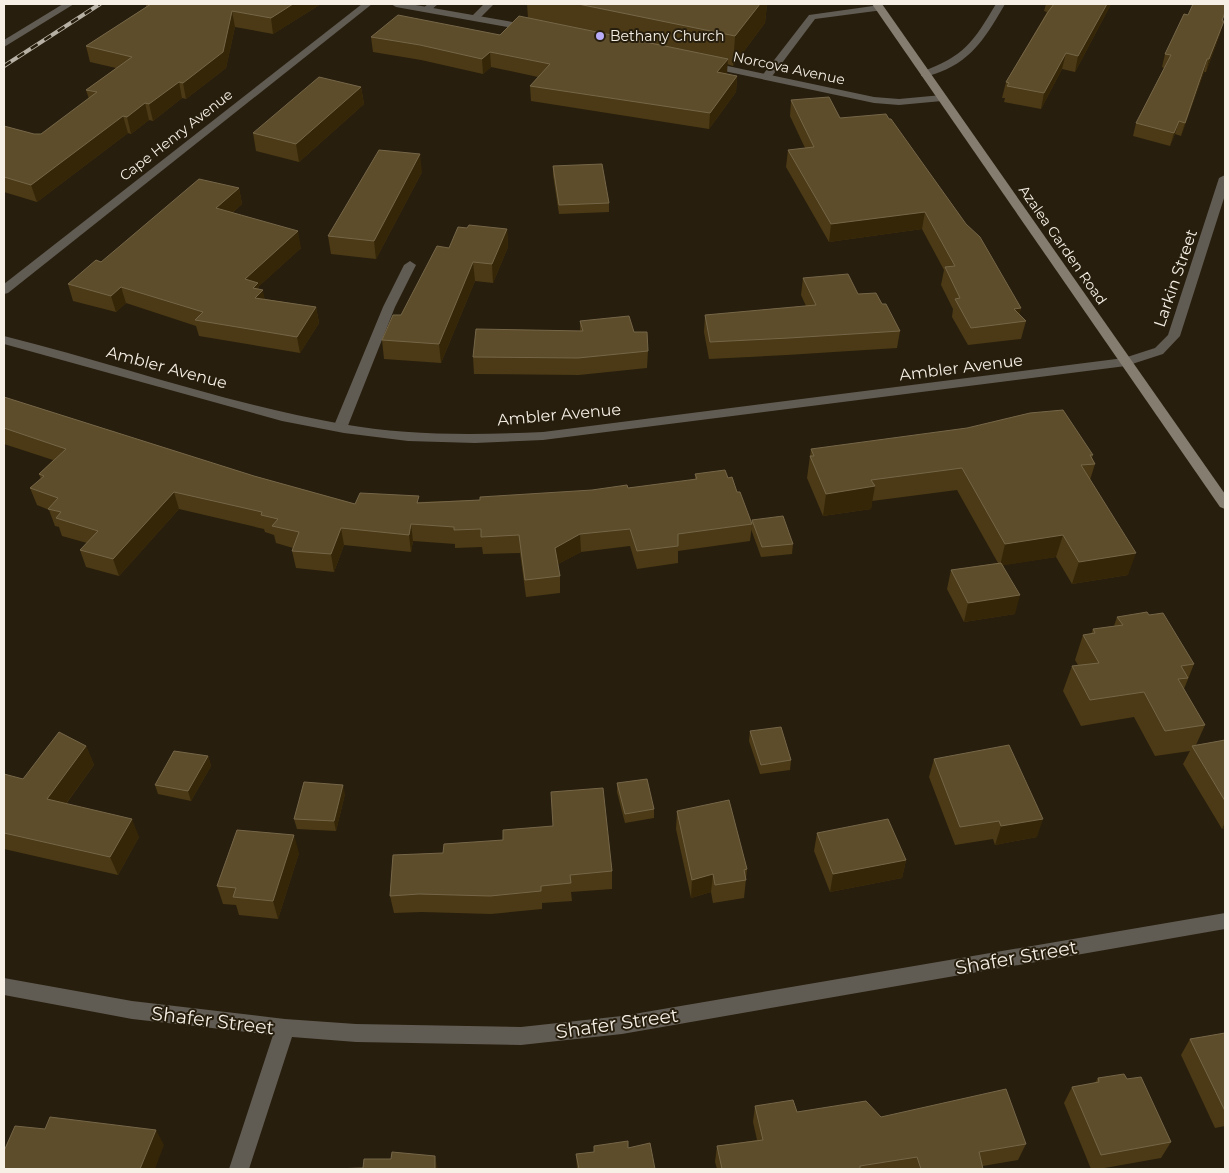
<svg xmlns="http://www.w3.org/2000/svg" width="1229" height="1173" font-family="Montserrat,sans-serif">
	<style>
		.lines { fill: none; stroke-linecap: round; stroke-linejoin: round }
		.lane { fill: #605b53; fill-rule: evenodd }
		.street { fill: #605b53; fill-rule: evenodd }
		.secondary { fill: #857d70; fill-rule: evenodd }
		.rail-casing { stroke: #b7b0a4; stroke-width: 4 }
		.rail { stroke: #271e0d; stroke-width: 2.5; stroke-dasharray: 8; stroke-linecap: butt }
		.wall { fill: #4b3a15 }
		.shaded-wall { fill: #352608 }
		.building { fill: #5d4d2b; stroke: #756648 }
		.poi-dot { fill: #b8abf7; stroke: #271e0d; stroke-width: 2 }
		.labels { text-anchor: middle; stroke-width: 4; stroke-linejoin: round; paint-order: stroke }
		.far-poi-label { font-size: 14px; fill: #f5efe5; stroke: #271e0d; text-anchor: start }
		.far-street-label { font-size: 14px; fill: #f5efe5; stroke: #271e0d }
		.street-label { font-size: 16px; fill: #f5efe5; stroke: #271e0d }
		.near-street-label { font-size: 19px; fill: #f5efe5; stroke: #271e0d }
	</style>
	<rect width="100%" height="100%" fill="#271e0d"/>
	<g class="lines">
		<g class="lane">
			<path d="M428,4H438L430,11H424L422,9Z"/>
			<path d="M484,4H494L479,19H473V15Z"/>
			<path d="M880,5L883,6V10L815,19L770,79L761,77L809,15Z"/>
			<path d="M410,261L416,265L395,307L347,428L345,431H335L333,428L383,307L404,265Z"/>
		</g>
		<g class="street">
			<path d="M63,4H74L4,47V40Z"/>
			<path d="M362,4H372L8,293L4,294V284Z"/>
			<path d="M391,4H410L530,25L535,28L530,31L396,7Z"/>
			<path d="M996,4H1005C988,33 974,59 940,72C934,74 928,77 921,76V72C965,56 973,42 996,4Z"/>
			<path d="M709,62L874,97L899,99L942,95L947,98L942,101L899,105L874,103L705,67L704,65Z"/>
			<path d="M1225,175V195L1180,336L1163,354L1126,366L543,440L475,443L408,441L344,433L282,421L4,344V336C117,364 227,404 342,424C409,436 476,435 543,432L1124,358L1155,348L1168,335L1219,178Z"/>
			<path d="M1225,913V929L622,1034L521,1045L356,1042L292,1037L249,1169H229L273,1035L132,1019L4,995V978L132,1001L285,1019L356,1024L521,1027L622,1016Z"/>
		</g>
		<path class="secondary" d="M872,4H882L1225,494V509L1220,507Z"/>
		<defs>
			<path id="rail" d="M4,66L100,4"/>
		</defs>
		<use href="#rail" class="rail-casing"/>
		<use href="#rail" class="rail"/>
	</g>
	<g class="wall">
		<path d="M146,4H321L273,34L235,27L226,68L186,99L182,98L153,121L149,120L131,134L128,133L37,202L4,192V126L34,134H41L89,99L86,90L116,68L90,62L86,46L146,7Z"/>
		<path d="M527,4H767L765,23L733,66L727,64V74L737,76L736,92L709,129L531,101L530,86L538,77L491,67L483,74L421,60L373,52L371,37L500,35L528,18Z"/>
		<path d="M1046,4H1111L1075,72L1062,69L1041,109L1004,102L1005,98H1002L1006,82L1047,12L1044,11Z"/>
		<path d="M1223,21L1220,34L1206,72H1204L1181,136L1175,134L1170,146L1133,136L1136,123L1164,68L1162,67L1165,54Z"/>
		<path d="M361,87L364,104L299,162L256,151L253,133Z"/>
		<path d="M791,100L840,118L889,119L1021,308L1019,315L1026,321L1021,339L968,345L952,317L953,309L941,285L944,270L922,229L829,242L786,167L788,150L805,148L790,116Z"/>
		<path d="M553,166L609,203V212L559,214L553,175Z"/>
		<path d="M422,172L376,259L331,254L328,236Z"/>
		<path d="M239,188L242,204L232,213L301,248L258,287L259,289L265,299L316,307L319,323L300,353L199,336L196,326L126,303L116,312L73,301L68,284L101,262Z"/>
		<path d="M467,228L507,229L508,247L493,283L475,281L441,363L384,359L382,340L401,315L449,248Z"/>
		<path d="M803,278L858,294L882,304L900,331L897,348L787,355L709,359L704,332L705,315L806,306L801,295Z"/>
		<path d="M580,321L634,332L648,351L647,368L579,375L474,374L473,357L580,331Z"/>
		<path d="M4,397L254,476L355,504L480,500L628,488L695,480V474L728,478L737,492L752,524L750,541L678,551V563L637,569L630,546L581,552L558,564L560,576V593L526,597L520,553L483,554L482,547L455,548V544L413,541L411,552L344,545L334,572L296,568L292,551L293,548L276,543L274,535L265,532L264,529L179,509L119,576L86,567L80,550L87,543L62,536L59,527L55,526L49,510L37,505L30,488L41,479L39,474L53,460L4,444Z"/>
		<path d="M811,449L1093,455L1092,458L1095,464L1090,480L1128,575L1072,584L1056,557L1003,565L1015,614L964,622L947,589L951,570L998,563L957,490L872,501L871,509L823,516L807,478Z"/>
		<path d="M752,520L793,544L792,554L761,557L751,529Z"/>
		<path d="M1149,615L1194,664L1184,689L1205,725L1196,745L1225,740V828L1222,829L1183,764L1190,751L1155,756L1134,717L1081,726L1063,691L1072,666L1078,665L1075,660L1083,635L1091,634L1093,629L1114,626L1117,617Z"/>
		<path d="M750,731L791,760L790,770L760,774L749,741Z"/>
		<path d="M86,746L94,765L66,804L139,837L118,875L4,849V774L23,779Z"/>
		<path d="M208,756L211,766L191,801L158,794L155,785Z"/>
		<path d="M934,759L1037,837L995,845L993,839L955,845L929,777Z"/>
		<path d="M617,783L654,809V818L625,823L617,792Z"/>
		<path d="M345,794L336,831L297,829L294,819Z"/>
		<path d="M677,811L747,869L744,898L713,903L711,892L691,898L676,829Z"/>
		<path d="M817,833L906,860L902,878L830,892L814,851Z"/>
		<path d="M299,853L278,919L239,915L236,905L223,904L217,886Z"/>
		<path d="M393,855L612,871V889L571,892L572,901L542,903V909L491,914L422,912L394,913L390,896Z"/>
		<path d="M1225,1033V1126L1215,1128L1181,1055L1190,1039Z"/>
		<path d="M1098,1078L1127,1079L1171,1142L1161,1158L1099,1169H1091L1064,1103L1072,1087L1095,1083Z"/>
		<path d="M755,1106L797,1112L881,1117L1026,1144L1018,1160L983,1166V1169H717L715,1162L717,1146L757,1140L753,1122Z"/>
		<path d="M628,1148L655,1169H577L576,1154Z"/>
	</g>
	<g class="shaded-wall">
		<path d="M4,4H9L4,7Z"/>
		<path d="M293,4H321L273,34L271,18Z"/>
		<path d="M760,4H767L765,23L733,66L735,36Z"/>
		<path d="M1107,4H1111L1075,72L1078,56Z"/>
		<path d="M232,11L235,27L226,68L186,99L183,83Z"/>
		<path d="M1224,21L1220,34L1206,72L1209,59Z"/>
		<path d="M490,52L491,67L483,74L482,59Z"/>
		<path d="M1066,53L1062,69L1041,109L1044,93Z"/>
		<path d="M728,59L727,74L717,72Z"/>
		<path d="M1207,59L1204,72L1181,136L1185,123Z"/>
		<path d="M737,76L736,92L709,129L710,113Z"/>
		<path d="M179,82L182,98L153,121L149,104Z"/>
		<path d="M361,87L364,104L299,162L296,144Z"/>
		<path d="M145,103L149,120L131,134L127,117Z"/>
		<path d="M123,116L128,133L37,202L31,185Z"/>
		<path d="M1179,121L1175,134L1170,146L1174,133Z"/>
		<path d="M420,154L422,172L376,259L374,241Z"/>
		<path d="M239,188L242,204L219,224L216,208Z"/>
		<path d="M925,212L922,229L829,242L831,224Z"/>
		<path d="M507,229L508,247L493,283L492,264Z"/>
		<path d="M298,231L301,248L258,287L260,293L263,290L266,307L258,314L245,279Z"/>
		<path d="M473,262L475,281L441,363L439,344Z"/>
		<path d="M121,287L126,303L116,312L111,296Z"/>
		<path d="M316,307L319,323L300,353L297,337Z"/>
		<path d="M1021,308L1018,322L1014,309Z"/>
		<path d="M875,486L871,509L823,516L826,494Z"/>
		<path d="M174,492L179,509L119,576L113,559Z"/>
		<path d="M411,524L413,541L411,552L409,535Z"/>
		<path d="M341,528L344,545L334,572L331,554Z"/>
		<path d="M580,534L581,552L556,565L555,548Z"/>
		<path d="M1063,535L1056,557L1000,566L1005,544Z"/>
		<path d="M1136,553L1128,575L1072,584L1079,562Z"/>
		<path d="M1020,595L1015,614L964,622L968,603Z"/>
		<path d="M86,746L94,765L56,817L47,799Z"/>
		<path d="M208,756L211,766L191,801L188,791Z"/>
		<path d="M343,785L345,794L336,831L334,821Z"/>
		<path d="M132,819L139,837L118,875L110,857Z"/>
		<path d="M1043,819L1037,837L995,845L1001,826Z"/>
		<path d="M1225,822V828L1222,829Z"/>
		<path d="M294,835L299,853L278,919L273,901Z"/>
		<path d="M906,860L902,878L830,892L833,874Z"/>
		<path d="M713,874L711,892L691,898L692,880Z"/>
		<path d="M156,1130L164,1145L155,1169H140Z"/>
		<path d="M435,1156L438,1169H435Z"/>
	</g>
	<g class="building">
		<path d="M151,4H293L271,18L232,11L223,52L183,83L179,82L149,104L145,103L127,117L123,116L31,185L4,177V126L34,134H41L97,92L86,90L132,57L86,46Z"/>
		<path d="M578,4H760L735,36Z"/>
		<path d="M1054,4H1107L1078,56L1066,53L1044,93L1007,86L1009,83L1006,82L1048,12Z"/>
		<path d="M1193,4H1225V12L1222,21H1224L1209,59H1207L1185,123L1179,121L1174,133L1136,123L1171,55L1165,54L1184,14L1188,15Z"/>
		<path d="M398,15L500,35L519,16L728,59L717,72L737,76L710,113L530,86L550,64L490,52L482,59L420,45L371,37Z"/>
		<path d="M319,77L361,87L296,144L253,133Z"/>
		<path d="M829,97L840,118L886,114L889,119H891L966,224L980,237L1021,308L1014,309L1026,321L971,328L955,299L960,298L945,267L955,266L925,212L831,224L788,150L814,147L791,100Z"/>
		<path d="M379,150L420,154L374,241L328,236Z"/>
		<path d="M602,164L609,203L559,205L553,166Z"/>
		<path d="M199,179L239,188L216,208L298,231L245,279L258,283L253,288L263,290L255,298L316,307L297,337L195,320L203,312L121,287L111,296L68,284L96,260L101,262L120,246Z"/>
		<path d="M469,225L507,229L492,264L473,262L439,344L382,340L393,315H401L437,246L449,248L458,227L467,228Z"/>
		<path d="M848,274L858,294L876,293L882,304H886L900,331L789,338L710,342L705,315L816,305L803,278Z"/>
		<path d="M629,316L634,332H647L648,351L578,358L473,357L476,329L583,331L580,321Z"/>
		<path d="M4,397L254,476L355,504L360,493L419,496L417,503L480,500V497L592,490L627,485L628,488L697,479L695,474L725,470L728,478L732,477L737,492H740L752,524L678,534V546L637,551L630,529L580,534L555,548L560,576L525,580L519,535L481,537V529L454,530V527L411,524L409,535L341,528L331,554L292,551L299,532L272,526L278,519L261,515L262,512L174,492L113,559L80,550L98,531L56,518L61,512L48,509L58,498L30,488L44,476L39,474L66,449L4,428Z"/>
		<path d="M1063,410L1093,455H1090L1095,464L1081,465L1136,553L1079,562L1063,535L1005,544L962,468L871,480L875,486L826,494L810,456H814L811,449L967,428L1030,413Z"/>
		<path d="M783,516L793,544L762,547L752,520Z"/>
		<path d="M1001,563L1020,595L968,603L951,570Z"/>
		<path d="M1147,612L1149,615L1163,613L1194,664L1181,666L1188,678L1178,679L1205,725L1165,731L1144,692L1090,700L1072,666L1099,663L1083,635L1095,633L1093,629L1123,625L1117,617Z"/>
		<path d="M781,727L791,760L761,765L750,731Z"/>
		<path d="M59,732L86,746L47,799L132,819L110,857L4,833V774L23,779Z"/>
		<path d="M1225,740V801L1192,746Z"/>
		<path d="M1009,745L1043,819L1001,826L999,821L960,827L934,759Z"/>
		<path d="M174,751L208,756L188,791L155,785Z"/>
		<path d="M647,779L654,809L625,814L617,783Z"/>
		<path d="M304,782L343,785L334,821L294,819Z"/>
		<path d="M603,788L612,871L570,875L571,883L541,886V891L490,896L419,894L390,896L393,855L443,853L444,844L503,840V830L553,826L551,792Z"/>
		<path d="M729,800L747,869L744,870L746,880L715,885L713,874L692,880L677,811Z"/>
		<path d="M888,819L906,860L833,874L817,833Z"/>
		<path d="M237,830L294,835L273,901L233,897L236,888L217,886Z"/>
		<path d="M1225,1033V1111L1190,1039Z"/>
		<path d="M1124,1074L1127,1079L1141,1077L1171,1142L1101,1155L1072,1087L1099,1082L1098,1078Z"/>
		<path d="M1006,1089L1026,1144L979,1152L983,1169H921L917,1157L860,1166V1169H722L717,1146L763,1140L755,1106L793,1100L797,1112L866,1101L881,1117Z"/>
		<path d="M50,1117L156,1130L140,1169H4V1151L15,1126L45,1129Z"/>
		<path d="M628,1141V1148L650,1143L655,1169H579L576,1154L594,1152V1146Z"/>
		<path d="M392,1152L435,1156V1169H332L363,1168L364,1159H391Z"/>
	</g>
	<circle class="poi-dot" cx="600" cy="36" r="5"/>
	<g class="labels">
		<g class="far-poi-label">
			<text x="610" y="41">Bethany Church</text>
		</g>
		<g class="far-street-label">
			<text transform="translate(789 68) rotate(12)" y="5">Norcova Avenue</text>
			<text transform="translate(176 135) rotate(-38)" y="5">Cape Henry Avenue</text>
			<text transform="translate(1063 245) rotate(55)" y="5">Azalea Garden Road</text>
		</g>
		<g class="street-label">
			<text transform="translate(1175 278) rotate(-71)" y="6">Larkin Street</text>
			<text transform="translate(167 367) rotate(15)" y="6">Ambler Avenue</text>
			<text transform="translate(961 367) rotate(-7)" y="6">Ambler Avenue</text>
			<text transform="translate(559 414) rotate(-5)" y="6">Ambler Avenue</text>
		</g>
		<g class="near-street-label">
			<text transform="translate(1016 957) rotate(-10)" y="7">Shafer Street</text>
			<text transform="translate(213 1020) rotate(7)" y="7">Shafer Street</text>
			<text transform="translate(617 1023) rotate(-8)" y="7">Shafer Street</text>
		</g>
	</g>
	<rect width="1229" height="1173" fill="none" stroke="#f5efe5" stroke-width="10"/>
</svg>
